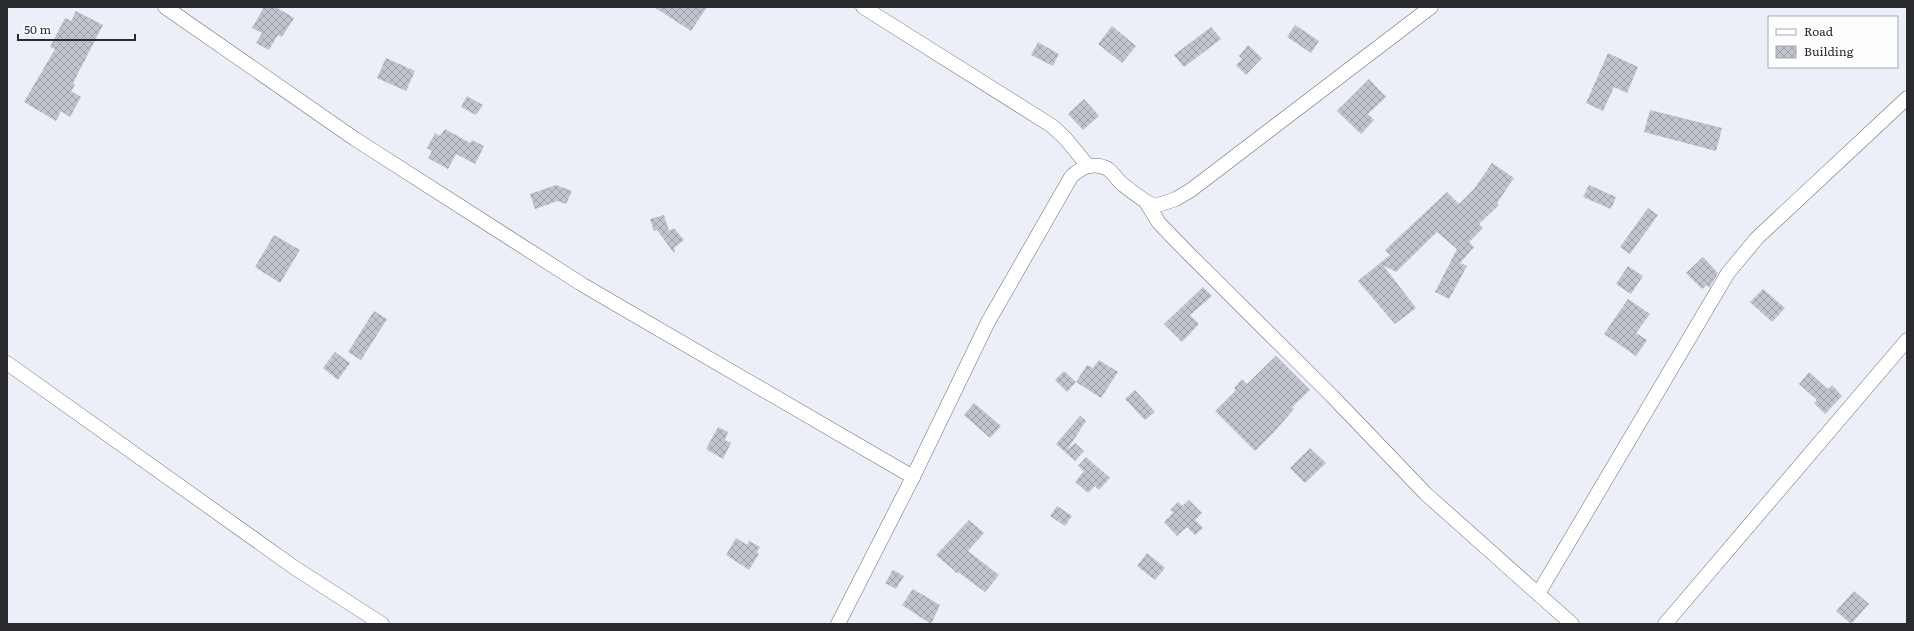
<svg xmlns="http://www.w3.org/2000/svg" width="1914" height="631" font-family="Literata,serif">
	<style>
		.building { fill: url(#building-cross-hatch) }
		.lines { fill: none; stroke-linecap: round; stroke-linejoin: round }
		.street-casing { stroke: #6b6d75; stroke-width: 15 }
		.street { stroke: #fff; stroke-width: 14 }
	</style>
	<defs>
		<pattern id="building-cross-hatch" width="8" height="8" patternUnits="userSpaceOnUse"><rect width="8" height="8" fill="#c2c4cd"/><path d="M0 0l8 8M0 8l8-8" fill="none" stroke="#9e9fa7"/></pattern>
	</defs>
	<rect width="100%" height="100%" fill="#edeff8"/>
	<g class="building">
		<path d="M264,7H276L294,18L282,37L278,35L269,50L256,43L262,33L252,28Z"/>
		<path d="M654,7H707L691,31Z"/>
		<path d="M76,11L103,25L73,83L75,85L71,91L81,97L70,117L61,111L56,121L24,102L55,49L50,47L65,18L71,21Z"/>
		<path d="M1295,25L1319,41L1311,53L1287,37Z"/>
		<path d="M1112,26L1136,46L1122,63L1098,44Z"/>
		<path d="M1211,27L1221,39L1184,67L1174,55Z"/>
		<path d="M1038,42L1059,54L1053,66L1031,55Z"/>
		<path d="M1248,45L1262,58L1246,75L1236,65L1242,59L1239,56Z"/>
		<path d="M1608,53L1638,67L1627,93L1614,87L1603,111L1586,103Z"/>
		<path d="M386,58L415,71L406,91L377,78Z"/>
		<path d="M1369,79L1386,97L1368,114L1374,120L1361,134L1337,111Z"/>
		<path d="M467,96L483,105L476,115L461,107Z"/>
		<path d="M1084,99L1099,116L1083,130L1068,114Z"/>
		<path d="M1650,110L1722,128L1716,151L1644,132Z"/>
		<path d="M445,129L470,143L472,140L484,146L475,164L456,154L448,169L428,158L432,151L427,148L435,133L440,136Z"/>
		<path d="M1492,163L1514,178L1497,203L1499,205L1479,224L1483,228L1469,242L1474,247L1460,263L1467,266L1449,299L1435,292L1457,249L1437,232L1396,272L1383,265L1416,308L1395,324L1358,281L1390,255L1385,250L1447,192L1459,204L1474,189Z"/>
		<path d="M556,185L572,191L566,204L558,201L535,209L530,194Z"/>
		<path d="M1589,185L1616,197L1611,209L1583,197Z"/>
		<path d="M1648,208L1658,215L1630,254L1620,247Z"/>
		<path d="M664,215L669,231L674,228L684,240L674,248L675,252L674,253L657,230L654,231L650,219Z"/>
		<path d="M274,235L300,250L280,283L255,267Z"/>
		<path d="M1703,257L1718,273L1709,288L1707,285L1702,289L1686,273Z"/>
		<path d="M1628,266L1643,276L1631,294L1616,284Z"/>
		<path d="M1203,287L1212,296L1190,315L1199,324L1182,342L1164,324Z"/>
		<path d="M1763,289L1785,308L1772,322L1750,302Z"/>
		<path d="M1628,299L1650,314L1636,333L1647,340L1636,356L1604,334Z"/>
		<path d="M374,311L387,319L361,360L348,352Z"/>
		<path d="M335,352L350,363L338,380L323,368Z"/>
		<path d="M1276,356L1310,390L1292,407L1294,409L1274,432L1255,451L1215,411L1236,390L1234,388L1242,379L1247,384Z"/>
		<path d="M1099,360L1118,372L1101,398L1076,382L1087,365L1093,368Z"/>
		<path d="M1064,371L1076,382L1067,392L1055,380Z"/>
		<path d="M1809,372L1828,389L1832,385L1842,396L1825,414L1814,403L1817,400L1799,384Z"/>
		<path d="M1135,390L1155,412L1145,420L1125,399Z"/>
		<path d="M974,403L1001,426L990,438L964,415Z"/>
		<path d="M1080,416L1086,421L1067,450L1075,443L1084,451L1075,461L1056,444Z"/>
		<path d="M718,427L728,432L725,440L731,443L723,459L706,449Z"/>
		<path d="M1310,448L1326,463L1305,483L1290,468Z"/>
		<path d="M1086,457L1110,478L1099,490L1095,486L1088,493L1075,482L1084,471L1078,466Z"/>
		<path d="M1189,500L1202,513L1195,520L1203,528L1195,535L1187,527L1177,536L1164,522L1173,513L1170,510L1178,502L1182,506Z"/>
		<path d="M1057,506L1072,516L1065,526L1050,516Z"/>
		<path d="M969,520L984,533L968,551L999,575L985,592L958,572L957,573L936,555Z"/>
		<path d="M736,538L747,545L749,541L760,547L757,552L759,554L749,570L726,555Z"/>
		<path d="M1147,553L1165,568L1155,580L1137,566Z"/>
		<path d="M893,570L904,576L896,589L885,583Z"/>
		<path d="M913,589L940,605L931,624L902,605Z"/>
		<path d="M1854,591L1869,604L1851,624L1836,611Z"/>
	</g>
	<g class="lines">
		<defs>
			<g id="street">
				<path d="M165,7L355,139L583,285L913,477"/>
				<path d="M863,7L1052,126L1065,138L1088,166"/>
				<path d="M1146,202L1159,223L1189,254L1332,396L1426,494L1572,624"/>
				<path d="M7,363L295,568L382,624"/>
				<path d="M1538,594L1728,273L1757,238L1907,98"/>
				<path d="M838,624L913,477L988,322L1071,177C1080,168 1094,161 1108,169C1113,173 1117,179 1121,183C1131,191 1143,201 1155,206L1176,199L1191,190L1431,7"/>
				<path d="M1665,624L1907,340"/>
			</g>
		</defs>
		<use href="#street" class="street-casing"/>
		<use href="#street" class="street"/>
	</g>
	<rect width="1914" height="631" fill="none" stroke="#292a2d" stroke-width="16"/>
	<rect x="1768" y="16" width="130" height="52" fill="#fcfdff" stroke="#a8a9ab"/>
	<rect x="1776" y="29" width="20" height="6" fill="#ffffff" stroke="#a8a9ab"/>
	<text x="1804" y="36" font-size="12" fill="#292a2d">Road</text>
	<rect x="1776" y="46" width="20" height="12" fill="url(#building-cross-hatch)" stroke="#a8a9ab"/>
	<text x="1804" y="56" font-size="12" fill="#292a2d">Building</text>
	<path d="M18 34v6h117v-6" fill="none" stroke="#292a2d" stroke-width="2"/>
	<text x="24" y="34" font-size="12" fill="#292a2d" stroke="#fcfdff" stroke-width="3" paint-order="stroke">50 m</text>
</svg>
